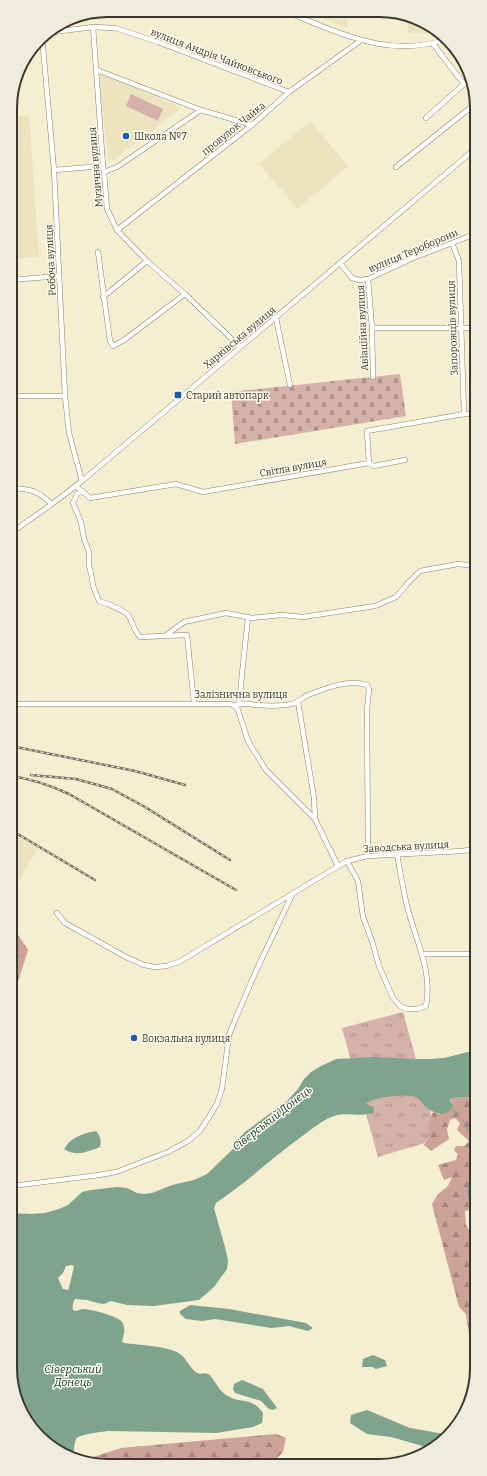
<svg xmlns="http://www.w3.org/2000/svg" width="487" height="1476" font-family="Bitter,serif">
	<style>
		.built { fill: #ece4bf }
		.grass { fill: url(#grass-tufts) }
		.forest { fill: url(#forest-firs) }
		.cemetery { fill: url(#cemetery-stones) }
		.garden { fill: #d5b1a9 }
		.water { fill: #7ea48f; fill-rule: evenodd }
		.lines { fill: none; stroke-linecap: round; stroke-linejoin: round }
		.stream { stroke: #7ea48f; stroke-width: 1 }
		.minor-casing { stroke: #8a8469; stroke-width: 5.5 }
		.minor { stroke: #fff; stroke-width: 4.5 }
		.rail-casing { stroke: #777361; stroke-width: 2.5 }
		.rail { stroke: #fefbef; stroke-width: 1; stroke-dasharray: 3; stroke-linecap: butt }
		.poi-dot { fill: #1b5aab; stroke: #fefbef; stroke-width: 1.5 }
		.labels { text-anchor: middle; stroke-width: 3; stroke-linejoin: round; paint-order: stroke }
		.street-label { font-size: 10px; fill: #3a382c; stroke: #fefbef }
		.poi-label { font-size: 10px; fill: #3a382c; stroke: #fefbef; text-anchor: start }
		.water-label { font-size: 11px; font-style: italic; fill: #0e402b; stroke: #fefbef }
		.rim { fill: none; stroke: #3a382c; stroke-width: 2 }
	</style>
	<defs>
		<pattern id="grass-tufts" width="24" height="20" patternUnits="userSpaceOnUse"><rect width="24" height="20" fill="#d5b1a9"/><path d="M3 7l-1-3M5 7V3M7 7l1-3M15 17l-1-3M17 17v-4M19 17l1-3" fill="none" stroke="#ae918a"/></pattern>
		<pattern id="forest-firs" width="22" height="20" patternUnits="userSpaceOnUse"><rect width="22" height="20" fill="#cca299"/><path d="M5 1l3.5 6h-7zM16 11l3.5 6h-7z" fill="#a7857d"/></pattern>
		<pattern id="cemetery-stones" width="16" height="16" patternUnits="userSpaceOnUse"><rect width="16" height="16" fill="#d5b1a9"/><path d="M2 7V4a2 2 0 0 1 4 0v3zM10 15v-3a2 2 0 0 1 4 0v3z" fill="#ae918a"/></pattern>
	</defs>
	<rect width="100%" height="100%" fill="#f5eed0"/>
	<g class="built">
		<path d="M314,11L345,12L348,28L322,18Z"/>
		<path d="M407,17L431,29V33H408Z"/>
		<path d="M98,75H109L181,108L109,164Z"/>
		<path d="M29,115L39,257L10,259V117Z"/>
		<path d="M310,121L348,166L298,209L259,164Z"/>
		<path d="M11,832L38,848L11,896Z"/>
	</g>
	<path class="grass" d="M403,1012L438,1139L378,1157L342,1028Z"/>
	<g class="forest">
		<path d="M11,924L28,950L16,988L11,990Z"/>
		<path d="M476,1097L477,1173L474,1204L477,1200V1215L469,1210L465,1211L466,1225L477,1242V1364L469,1334L466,1314L459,1307L432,1204L438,1194L448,1186L452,1177L444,1180L438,1165L456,1160L458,1154L454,1150L456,1146H465L469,1141L457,1130L460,1123L455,1118L450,1120L447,1129L449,1139L431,1151L424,1145L429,1138L428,1126L433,1112L439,1114L452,1102L450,1099L451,1098Z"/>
		<path d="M276,1434L286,1438L283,1452L271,1464H89L87,1459L121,1448Z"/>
	</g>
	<path class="cemetery" d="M400,374L406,416L235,444L231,392Z"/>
	<path class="garden" d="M131,94L163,109L158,121L126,106Z"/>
	<g class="water">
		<path d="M476,1050V1097L451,1098L450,1100L453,1106C448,1117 436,1115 427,1108C423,1105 421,1100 416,1097C408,1093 371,1097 366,1104L373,1107L374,1110V1113C361,1117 347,1112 334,1116C322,1120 311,1130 301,1137C272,1158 246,1183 216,1203L214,1208L226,1251L228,1261L227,1269L214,1287L199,1300L154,1306L127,1305L111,1301L104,1304L97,1303L87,1300L75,1299C73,1302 72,1307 73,1310L76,1311C78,1311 80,1309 83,1309C90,1309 118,1316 122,1322C126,1328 124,1335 122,1341L124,1343C138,1345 169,1346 180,1354C187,1359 190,1369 197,1373C201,1375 204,1372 208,1374C213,1376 218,1390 226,1395C241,1405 250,1395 263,1413L262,1423L253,1427L216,1433L108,1431C101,1432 79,1434 76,1439C74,1444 74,1451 73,1456L39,1438L12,1388V1213L30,1214L45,1213L59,1209L68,1205L82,1192L91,1190L117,1187L127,1188L137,1193L144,1194L152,1193L172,1185L194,1180L207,1174L233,1149L237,1140L245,1132L287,1101L298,1089L304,1079L311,1072L321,1066L336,1059L373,1057L415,1059H430L444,1058ZM72,1265L74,1266L69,1288L68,1290L63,1289L58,1278L63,1273L66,1266Z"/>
		<path d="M96,1131C100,1136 102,1140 100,1147C87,1152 76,1157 64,1149C70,1138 83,1133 96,1131Z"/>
		<path d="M477,1173V1200L474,1204L469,1201C467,1187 466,1183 477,1173Z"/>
		<path d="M190,1305L229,1309L306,1323L313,1328L308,1331L289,1326L271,1328L215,1319L202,1321L186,1319L180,1314V1311Z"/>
		<path d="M373,1355L385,1360L387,1366L376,1369L372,1367H362L363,1359Z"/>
		<path d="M242,1380L263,1389L277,1408L273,1410L269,1409L261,1401L235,1393L233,1389L234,1384Z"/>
		<path d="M367,1410L410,1428L450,1435L433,1449L391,1437L367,1434L350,1423L351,1415Z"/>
	</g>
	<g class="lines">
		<g class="stream">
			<path d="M451,1110L461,1114"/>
			<path d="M463,1120L465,1126L476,1140"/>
		</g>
		<defs>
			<g id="minor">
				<path d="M284,11C341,33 387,59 448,39"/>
				<path d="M93,27L103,166L104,172L107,209L117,230L147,261L185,294L240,347"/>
				<path d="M46,33L93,27L115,28L158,42L289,92"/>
				<path d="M42,36L54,170L65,396L69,433L82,481"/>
				<path d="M97,70L201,110L252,125"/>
				<path d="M426,118L464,84L433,44"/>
				<path d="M396,167L475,104"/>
				<path d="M54,170L103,166"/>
				<path d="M104,172L117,167L201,110"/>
				<path d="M117,230L252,125L289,92L360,41"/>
				<path d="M452,243L459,261L464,414"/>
				<path d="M98,252L110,341L113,346L124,340L185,294"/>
				<path d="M340,263L352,278L359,280L368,279L413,258L475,234"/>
				<path d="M368,279L372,328L373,377"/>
				<path d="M10,280L59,276"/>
				<path d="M103,297L147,261"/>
				<path d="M276,318L290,385"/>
				<path d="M372,328H475"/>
				<path d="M11,396H65"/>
				<path d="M369,463L374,466L405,460"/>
				<path d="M76,486L90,498L176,484L203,492L369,463L367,431L464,414H476"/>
				<path d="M11,488C32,489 36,490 52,504"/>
				<path d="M82,491L77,494L73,503L81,522L84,539L89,552V565L92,578L93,586L99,601C105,603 124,610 128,615C133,621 133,630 140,637L187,635L194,703"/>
				<path d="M11,533L52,504L82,481L475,149"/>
				<path d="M165,636L184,622L226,613L252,618L282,615L303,617L375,606L396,597L407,584L420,571L458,564L476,566"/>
				<path d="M298,702L314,798L315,819"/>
				<path d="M239,703L248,617"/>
				<path d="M11,704H231L234,706C242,701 250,705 258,705C268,706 282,706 292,704C298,702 302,698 308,695C326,688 348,679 367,685L369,689L367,710L368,856"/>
				<path d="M234,706L237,707L248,741L266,770L315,819L338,866"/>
				<path d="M469,850L476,855"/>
				<path d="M347,861L358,881L363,917L372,941L379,966L393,998L401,1007L407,1009H417L426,1006C433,972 415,938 407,906C403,889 400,871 397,854"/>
				<path d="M57,913L65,923L126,957L144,965L155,967L167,966L179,962L347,861L368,856L462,851L469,850L476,845"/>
				<path d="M422,954H476"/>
				<path d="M12,1186L99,1175L116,1172L168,1152L188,1141L200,1131L217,1104L222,1089L229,1035L235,1020L256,971L293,893"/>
			</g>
		</defs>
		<use href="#minor" class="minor-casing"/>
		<use href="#minor" class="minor"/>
		<defs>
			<g id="rail">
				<path d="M11,746L135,771L185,785"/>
				<path d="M31,775L76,779L112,789L145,807L230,860"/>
				<path d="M11,776C32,779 50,785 69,794L236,890"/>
				<path d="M11,830L95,880"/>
			</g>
		</defs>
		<use href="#rail" class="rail-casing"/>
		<use href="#rail" class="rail"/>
	</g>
	<g class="poi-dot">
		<circle cx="126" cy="136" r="4"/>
		<rect x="174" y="391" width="8" height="8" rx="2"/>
		<circle cx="134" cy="1038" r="4"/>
	</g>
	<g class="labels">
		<g class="street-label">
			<text transform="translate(217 56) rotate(21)" y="4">вулиця Андрія Чайковського</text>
			<text transform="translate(233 128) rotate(-39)" y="4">провулок Чайка</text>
			<text transform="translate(95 167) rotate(-95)" y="4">Музична вулиця</text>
			<text transform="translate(413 250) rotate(-23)" y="4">вулиця Тероборони</text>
			<text transform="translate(50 260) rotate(-93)" y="4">Робоча вулиця</text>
			<text transform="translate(362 328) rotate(-93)" y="4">Авіаційна вулиця</text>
			<text transform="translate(452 328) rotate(-92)" y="4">Запорожців вулиця</text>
			<text transform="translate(239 337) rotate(-40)" y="4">Харківська вулиця</text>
			<text transform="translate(293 467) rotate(-10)" y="4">Світла вулиця</text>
			<text x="241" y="698">Залізнична вулиця</text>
			<text transform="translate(406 846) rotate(-3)" y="4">Заводська вулиця</text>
		</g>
		<g class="poi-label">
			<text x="134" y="140">Школа №7</text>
			<text x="186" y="399">Старий автопарк</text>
			<text x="142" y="1042">Вокзальна вулиця</text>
		</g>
		<g class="water-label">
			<text transform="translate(272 1118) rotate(-38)" y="4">Сіверський Донець</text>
			<text x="73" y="1373">Сіверський<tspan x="73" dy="13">Донець</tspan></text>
		</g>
	</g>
	<path d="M0 0H487V1476H0ZM108 17H379A91 91 0 0 1 470 108V1368A91 91 0 0 1 379 1459H108A91 91 0 0 1 17 1368V108A91 91 0 0 1 108 17Z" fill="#eeebdf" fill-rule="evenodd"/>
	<path class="rim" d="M108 17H379A91 91 0 0 1 470 108V1368A91 91 0 0 1 379 1459H108A91 91 0 0 1 17 1368V108A91 91 0 0 1 108 17Z"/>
</svg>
